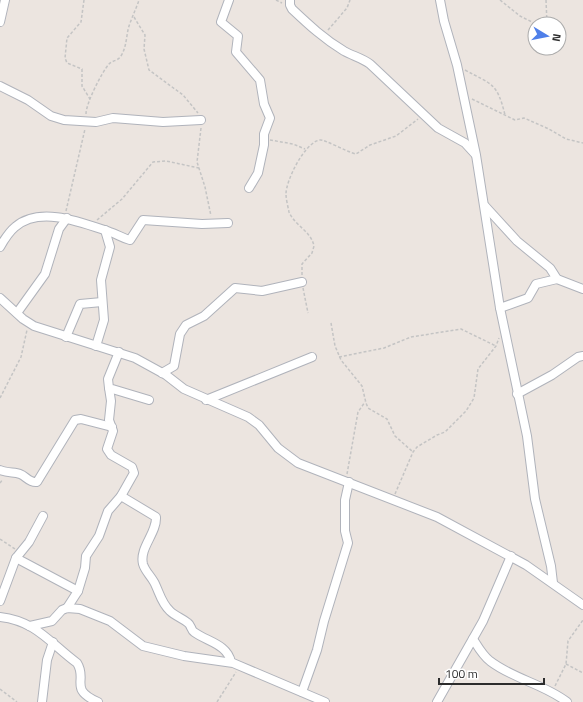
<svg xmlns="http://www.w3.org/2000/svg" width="583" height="702" font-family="'Titillium Web',sans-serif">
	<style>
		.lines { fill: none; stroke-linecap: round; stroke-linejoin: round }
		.minor-casing { stroke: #b0b3bb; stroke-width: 10 }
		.path { stroke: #c4c4c4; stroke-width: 1.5; stroke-dasharray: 3 2; stroke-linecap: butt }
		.minor { stroke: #fff; stroke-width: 8 }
	</style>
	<rect width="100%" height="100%" fill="#ece5e0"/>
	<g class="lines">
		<defs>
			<g id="minor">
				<path d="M229,0L221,22L238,36L236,52L260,80L264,104L270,118L264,134V145L258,173L249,188"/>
				<path d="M290,0V5L292,9C309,25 324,39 344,51C353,56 362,58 370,64L438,128L465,143L475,154"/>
				<path d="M440,0L444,21L457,65L476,155L500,308L527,436L535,499L551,566L553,583"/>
				<path d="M0,22L5,0"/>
				<path d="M0,86L28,100L51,116L64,120L96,122L113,118L163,122L201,120"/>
				<path d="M485,206L517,241L550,268L557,279L583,289"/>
				<path d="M0,247C4,240 9,232 15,227C40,205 83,223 110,232C117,234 122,238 130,240L143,220L202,224L228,223"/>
				<path d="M0,298L23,319L34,326L135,358L166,375L184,389L248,417L259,425L278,448L298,463L437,517L526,565L583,605"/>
				<path d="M500,308L528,298L536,284L557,279"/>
				<path d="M17,313L45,274L59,229L67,218"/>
				<path d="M66,337L80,304L102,302"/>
				<path d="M96,346L104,320L101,280L110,247L105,230"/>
				<path d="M119,352L108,379L109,388L149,400"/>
				<path d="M162,373L174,366L180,334L186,325L204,316L235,288L262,291L302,282"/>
				<path d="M517,394L552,375L578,357L583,356"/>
				<path d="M206,400L312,357"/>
				<path d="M0,470C7,473 15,472 20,474C26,476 29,483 37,482L75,420L81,419L112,427"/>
				<path d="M121,496L156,517C157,533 139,548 143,564C145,571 150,575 154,582C159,591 161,603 170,611C175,616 182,618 188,623C191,625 191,630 194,632C208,642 227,644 231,662"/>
				<path d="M16,558L78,591"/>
				<path d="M0,601L16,558L29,542L43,516"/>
				<path d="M67,608L78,591L85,568L86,556L99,536L108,511L121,496L134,473L132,467L111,455L107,449L113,431L109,420L111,401L109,388"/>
				<path d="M0,617C36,621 50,643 77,663C88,680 68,689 98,702"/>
				<path d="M30,626L52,621L62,610L67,608L80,609L110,621L143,646L184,656L233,663L325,702"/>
				<path d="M473,639C478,647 483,656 490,661C513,679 544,684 567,702"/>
				<path d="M302,692L317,650L324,621L348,543L345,531V500L349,482"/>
				<path d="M42,702L47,660L53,642"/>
				<path d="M437,702L483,621L511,556"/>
			</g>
		</defs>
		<use href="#minor" class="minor-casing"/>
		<g class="path">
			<path d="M84,0L81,22L67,38L65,58L67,63L82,69V86L90,99"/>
			<path d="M276,0L282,3"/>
			<path d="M500,0L520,16L536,24"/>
			<path d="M546,0L547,24"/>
			<path d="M134,17L145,35L144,49L149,70L183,95L198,113"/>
			<path d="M328,30L347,8L350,0"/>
			<path d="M465,70C492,85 497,82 505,115"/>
			<path d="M472,99L515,120L524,118L549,129L566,139L583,143"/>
			<path d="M86,114C86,103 102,72 109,64C113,60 118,61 121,56C127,46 126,36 129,26C132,17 136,9 139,0"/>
			<path d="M201,128L197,162L205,187L211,216"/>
			<path d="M270,140L293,144L305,149"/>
			<path d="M66,211L85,129"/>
			<path d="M97,220L122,199L153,162L166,161L199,168"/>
			<path d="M302,275V264L312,253L314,246C311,231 295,226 289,212C288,207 286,199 286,194C286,180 305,142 320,140C324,139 347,152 356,154L370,145L396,136L418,119"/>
			<path d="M303,288L308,313"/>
			<path d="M331,323L335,346L341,360L362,386L366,403L368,408L387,419L395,436L413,452"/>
			<path d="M339,357L384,348L411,337L461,329L496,346"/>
			<path d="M0,398L21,357L27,330"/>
			<path d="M347,474L358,412L365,402"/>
			<path d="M0,483L3,479"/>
			<path d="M395,494L413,452L417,447L437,435L445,432L466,411L474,398L478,369L496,346L499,338"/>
			<path d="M0,539L15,549"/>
			<path d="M566,664L583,673"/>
			<path d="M555,686L566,664L568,641L583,620"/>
			<path d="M0,689L17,702"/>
			<path d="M217,702L236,672"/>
		</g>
		<use href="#minor" class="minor"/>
	</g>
	<g transform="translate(547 36) rotate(100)"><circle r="19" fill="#ffffff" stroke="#ababab"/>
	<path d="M0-3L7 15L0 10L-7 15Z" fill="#4f7fe9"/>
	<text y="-6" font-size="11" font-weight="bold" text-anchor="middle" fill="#2c2c2c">N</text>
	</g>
	<path d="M439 678v6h105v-6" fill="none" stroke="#2c2c2c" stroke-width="2"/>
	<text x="445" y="678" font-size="12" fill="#2c2c2c" stroke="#ffffff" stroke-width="3" paint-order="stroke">100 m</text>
</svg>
